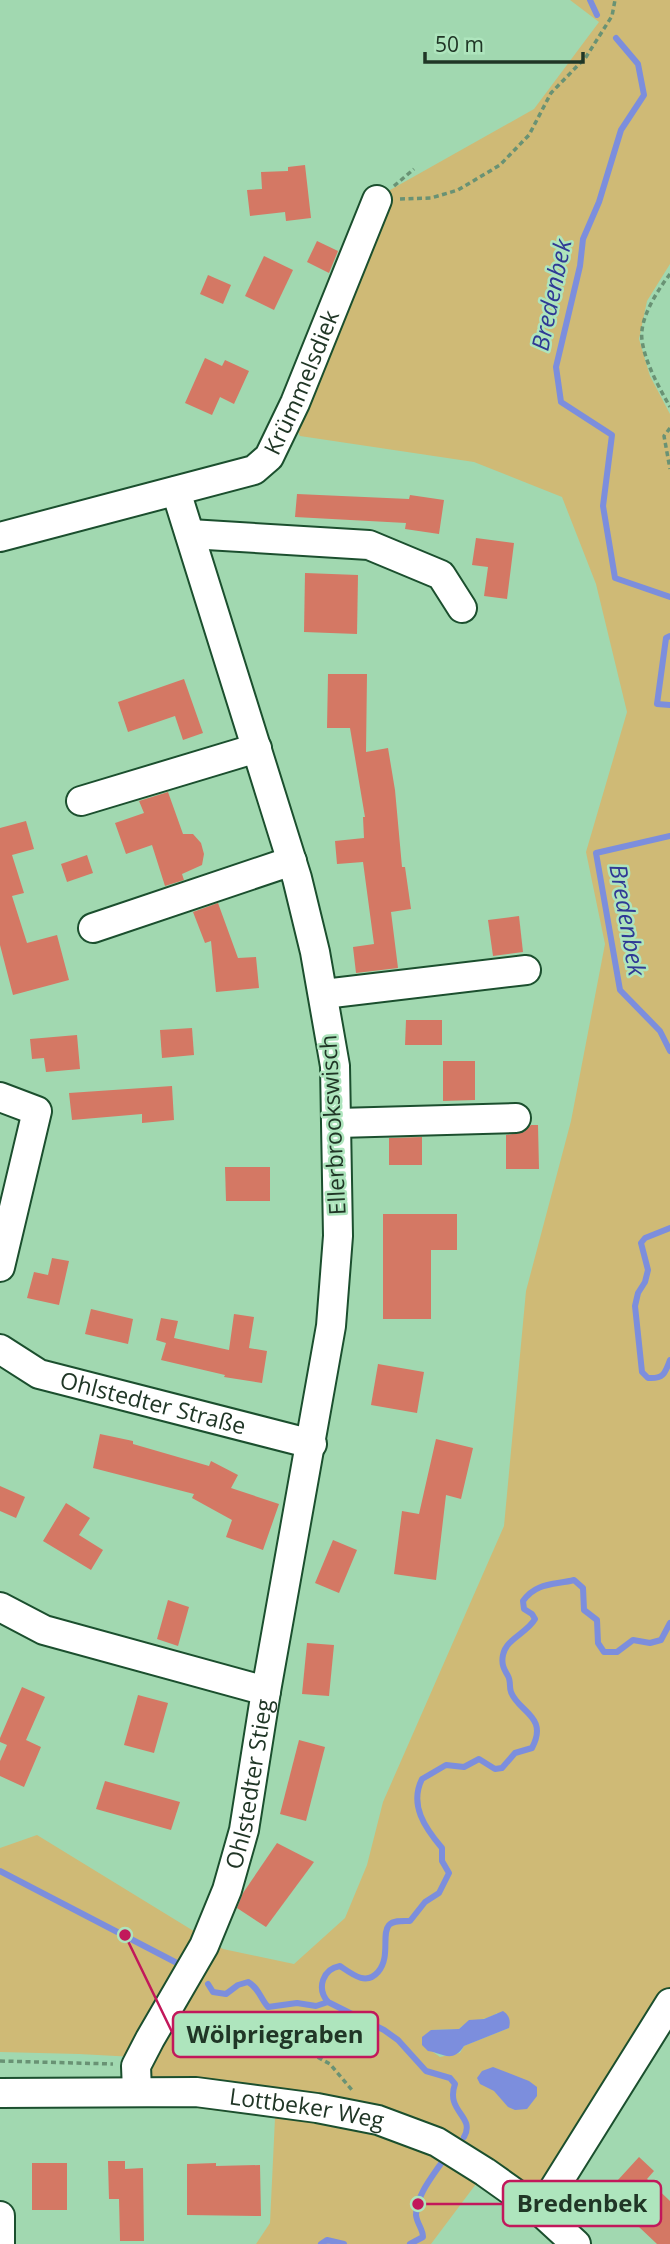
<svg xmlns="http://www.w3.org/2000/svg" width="670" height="2244" font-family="'Open Sans',sans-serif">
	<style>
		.green { fill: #cfba76; fill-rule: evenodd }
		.water { fill: #7c8edd }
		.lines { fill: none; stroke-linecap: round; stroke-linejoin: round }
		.stream { stroke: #7c8edd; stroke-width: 6 }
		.building { fill: #d47864 }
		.minor-casing { stroke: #1b4f2e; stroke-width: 32 }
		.path { stroke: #699274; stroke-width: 3.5; stroke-dasharray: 5 3.5; stroke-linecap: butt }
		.minor { stroke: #fff; stroke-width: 28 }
		.labels { text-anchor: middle; stroke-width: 5; stroke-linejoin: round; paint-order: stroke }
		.street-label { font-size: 23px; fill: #203626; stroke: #aee5bd }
		.water-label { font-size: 24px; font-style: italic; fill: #2f3995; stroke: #aee5bd }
		.leader { fill: none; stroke: #c2185b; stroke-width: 2.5 }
		.callout-dot { fill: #c2185b; stroke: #aee5bd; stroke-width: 2.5 }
		.callout { fill: #aee5bd; stroke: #c2185b; stroke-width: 2.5 }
		.callout-label { font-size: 24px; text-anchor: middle; font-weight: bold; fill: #203626 }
	</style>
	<rect width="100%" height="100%" fill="#a1d8b0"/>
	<path class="green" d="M570,0H670V264L647,301L639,339L650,376L670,414V2003L540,2211L485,2172L431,2244H256L270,2223L275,2118L150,2102L153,2058L79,2054L0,2052V1848L37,1835L223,1949L294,1964L345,1918L367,1865L383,1802L504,1526L526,1291L571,1121L605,944L586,852L627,712L596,584L562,497L474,462L300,436L293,422L390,190L534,109L599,22ZM497,2013L509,2028L464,2046L460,2053L440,2057L433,2052L431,2030L459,2029C472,2016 483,2023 497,2013Z"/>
	<g class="water">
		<path d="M503,2011C509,2015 511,2020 509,2028L464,2046C452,2064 443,2053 428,2051L422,2045V2037L431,2030L459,2029L469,2020L484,2019Z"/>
		<path d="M493,2067L529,2081L537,2087V2096L527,2109L515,2110L508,2107L494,2091L480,2084L477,2078L482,2071Z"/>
	</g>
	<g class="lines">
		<g class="stream">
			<path d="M590,0L597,15"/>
			<path d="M616,38L638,64L644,95L621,130L599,202L583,239L580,266L556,367L561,402L612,435L603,506L615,578L670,597"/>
			<path d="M670,636L666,638L657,704L670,705"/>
			<path d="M670,836L596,853L620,990L660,1031L670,1051"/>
			<path d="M670,1228L645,1238L641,1243L648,1270L645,1282L638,1293L635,1306L642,1372L648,1378C663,1379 665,1374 670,1360"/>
			<path d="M0,1871L177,1963"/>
			<path d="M208,1984L213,1992L226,1994L238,1985L248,1982C259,1988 260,1998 268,2007L297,2003L316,2006L328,2002"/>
			<path d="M464,2137C476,2116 445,2112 455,2084L450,2078L426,2071L398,2040L384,2030L328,2002C316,1988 323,1969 340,1966C352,1974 366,1986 378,1972C391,1957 381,1934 389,1925C394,1920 403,1921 410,1921L425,1902L439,1893L449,1873L442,1861V1848C425,1828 409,1805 422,1779L446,1765L464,1767L479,1759L495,1769L502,1768L515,1753L532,1748C549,1716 518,1712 511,1692C509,1687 511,1681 508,1676C504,1669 501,1664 503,1655C506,1639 527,1633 535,1619L532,1614L524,1609L523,1601C536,1582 555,1585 574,1580L583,1588L584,1610L597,1620L598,1643L604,1652H617L633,1640L650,1643L661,1640L670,1623"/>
			<path d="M321,2244L327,2240L344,2244"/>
			<path d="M410,2244L423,2237C423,2229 417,2224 416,2215C416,2196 432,2177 442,2162"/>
		</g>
	</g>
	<g class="building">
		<path d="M305,165L311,218L286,221L285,212L250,216L247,190L262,189L261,172L288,171V167Z"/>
		<path d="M317,241L338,251L329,273L307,262Z"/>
		<path d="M264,256L293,270L274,310L245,296Z"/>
		<path d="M208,275L231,285L223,304L200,294Z"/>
		<path d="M205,358L222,366L225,360L249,371L234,404L220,397L212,415L185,403Z"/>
		<path d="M297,494L409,499L410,495L444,500L439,534L405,529L406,523L295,517Z"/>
		<path d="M476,538L514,543L507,599L484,596L488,567L472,565Z"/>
		<path d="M305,573L358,575L357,634L304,632Z"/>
		<path d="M328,674H367L366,752L388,748L395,790L402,867H405L411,909L391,912L398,968L356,973L353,947L374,944L363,862L337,864L335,841L364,838L363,817H365L350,728H327Z"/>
		<path d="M184,679L203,733L183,740L175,716L128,732L118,702Z"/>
		<path d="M168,792L183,834H193L201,843L204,854L202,865L182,874L184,880L165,886L152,845L126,854L115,823L144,813L139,801Z"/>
		<path d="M26,821L34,849L12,855L24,893L12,896L27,943L57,935L69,980L13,995L0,945V828Z"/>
		<path d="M87,855L93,873L67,882L61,864Z"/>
		<path d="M218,903L238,958L256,957L259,988L216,992L211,941L205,943L193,912Z"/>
		<path d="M519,916L523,952L493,956L488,920Z"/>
		<path d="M406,1020H442V1045H405Z"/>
		<path d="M192,1028L194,1055L162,1058L160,1030Z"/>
		<path d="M77,1035L80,1069L46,1072L44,1058L32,1059L30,1039Z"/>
		<path d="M443,1061H475V1100L443,1101Z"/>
		<path d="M172,1086L174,1120L142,1123V1114L72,1120L69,1093Z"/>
		<path d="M531,1125H538L539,1169H506V1135L524,1132Z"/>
		<path d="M422,1137V1165H389V1138Z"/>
		<path d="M225,1167H270V1201H226Z"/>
		<path d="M383,1214H457V1250H431V1319H383Z"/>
		<path d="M52,1258L69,1261L59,1305L27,1298L34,1272L48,1275Z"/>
		<path d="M91,1309L133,1319L128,1344L85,1334Z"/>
		<path d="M234,1314L254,1317L249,1348L267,1351L262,1383L224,1377L225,1375L161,1360L166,1343L156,1340L161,1318L178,1321L174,1338L229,1350Z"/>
		<path d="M378,1364L424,1372L417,1413L371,1405Z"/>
		<path d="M100,1434L133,1441V1444L209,1466L211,1461L238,1475L231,1488L279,1504L263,1550L226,1537L232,1520L192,1498L194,1494L93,1468Z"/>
		<path d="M436,1439L473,1448L461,1499L446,1495L436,1580L394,1574L402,1511L419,1514Z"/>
		<path d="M0,1486L25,1497L16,1518L0,1511Z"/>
		<path d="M66,1503L90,1518L79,1535L103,1550L91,1570L43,1541Z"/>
		<path d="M333,1540L357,1550L339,1593L315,1583Z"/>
		<path d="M168,1600L189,1607L178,1646L157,1639Z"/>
		<path d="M307,1643L334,1645L329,1696L302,1694Z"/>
		<path d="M22,1687L45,1697L26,1740L41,1747L24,1787L0,1776V1761L7,1745L0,1742V1738Z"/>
		<path d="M138,1695L168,1703L154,1753L124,1745Z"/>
		<path d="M299,1740L325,1747L306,1821L280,1814Z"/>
		<path d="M105,1781L180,1802L171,1830L96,1809Z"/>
		<path d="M277,1843L314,1862L266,1927L237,1908L243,1893Z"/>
		<path d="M639,2157L654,2171L647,2179L670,2201V2244H657L620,2209L622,2206L607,2192Z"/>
		<path d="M108,2161H125V2169L143,2168L144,2241H120L119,2199H109Z"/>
		<rect x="32" y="2163" width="35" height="47"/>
		<path d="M216,2163V2166L260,2165L261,2216L187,2215V2164Z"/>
	</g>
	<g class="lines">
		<defs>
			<g id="minor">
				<path d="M190,534L369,545L441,575L462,608"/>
				<path id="s1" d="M0,537L254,470L269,457L295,403L377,200"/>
				<path d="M81,801L257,748"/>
				<path d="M93,928L292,861"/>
				<path d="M324,994L526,970"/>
				<path d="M0,1097L37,1111L0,1267"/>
				<path d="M338,1123L516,1118"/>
				<path id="s2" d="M0,1349L39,1374L312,1444"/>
				<path d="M0,1607L44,1630L266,1691"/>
				<path id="s3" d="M137,2091L136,2066L150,2039L204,1946L227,1890L244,1830L266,1691L331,1326L338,1236L335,1066L315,952L297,878L176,491"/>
				<path id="s4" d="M0,2093L196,2092L317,2108L378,2120L437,2142L485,2172L540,2211L576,2244"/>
				<path d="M540,2211L670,2003"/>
				<path d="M0,2216V2244"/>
			</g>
		</defs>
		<use href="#minor" class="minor-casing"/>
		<g class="path">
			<path d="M394,186L414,169"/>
			<path d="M400,199L431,198L458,190L500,165L529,135L551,93L586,57L612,16L615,0"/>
			<path d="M670,274C658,290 639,318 642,340C645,363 659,387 670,407"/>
			<path d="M670,428L664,436L670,469"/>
			<path d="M176,2041L209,2040L301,2048L330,2064L352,2090"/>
			<path d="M0,2061L113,2064"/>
		</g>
		<use href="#minor" class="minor"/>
	</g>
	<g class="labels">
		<g class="street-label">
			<text dy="8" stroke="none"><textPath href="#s1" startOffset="364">Krümmelsdiek</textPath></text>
			<text transform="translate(333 1125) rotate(-93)" y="8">Ellerbrookswisch</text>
			<text dy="8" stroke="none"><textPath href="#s2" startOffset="164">Ohlstedter Straße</textPath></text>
			<text dy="8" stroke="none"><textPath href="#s3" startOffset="332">Ohlstedter Stieg</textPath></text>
			<text dy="8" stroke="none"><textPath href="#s4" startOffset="308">Lottbeker Weg</textPath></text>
		</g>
		<g class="water-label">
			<text transform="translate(552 295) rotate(-78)" y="8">Bredenbek</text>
			<text transform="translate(627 920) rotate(80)" y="8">Bredenbek</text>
		</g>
	</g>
	<path class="leader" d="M125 1935L173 2034M418 2204L503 2204"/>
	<g class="callout-dot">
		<circle cx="125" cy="1935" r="7"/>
		<circle cx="418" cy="2204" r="7"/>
	</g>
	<g class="callout">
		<rect x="173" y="2012" width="205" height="45" rx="7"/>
		<rect x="503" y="2181" width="158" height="45" rx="7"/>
	</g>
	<g class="callout-label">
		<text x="275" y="2043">Wölpriegraben</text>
		<text x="582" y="2212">Bredenbek</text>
	</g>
	<path d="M425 52v10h158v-10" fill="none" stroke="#203626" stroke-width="3.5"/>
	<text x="435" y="52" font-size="21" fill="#203626" stroke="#aee5bd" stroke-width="5" paint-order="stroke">50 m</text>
</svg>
